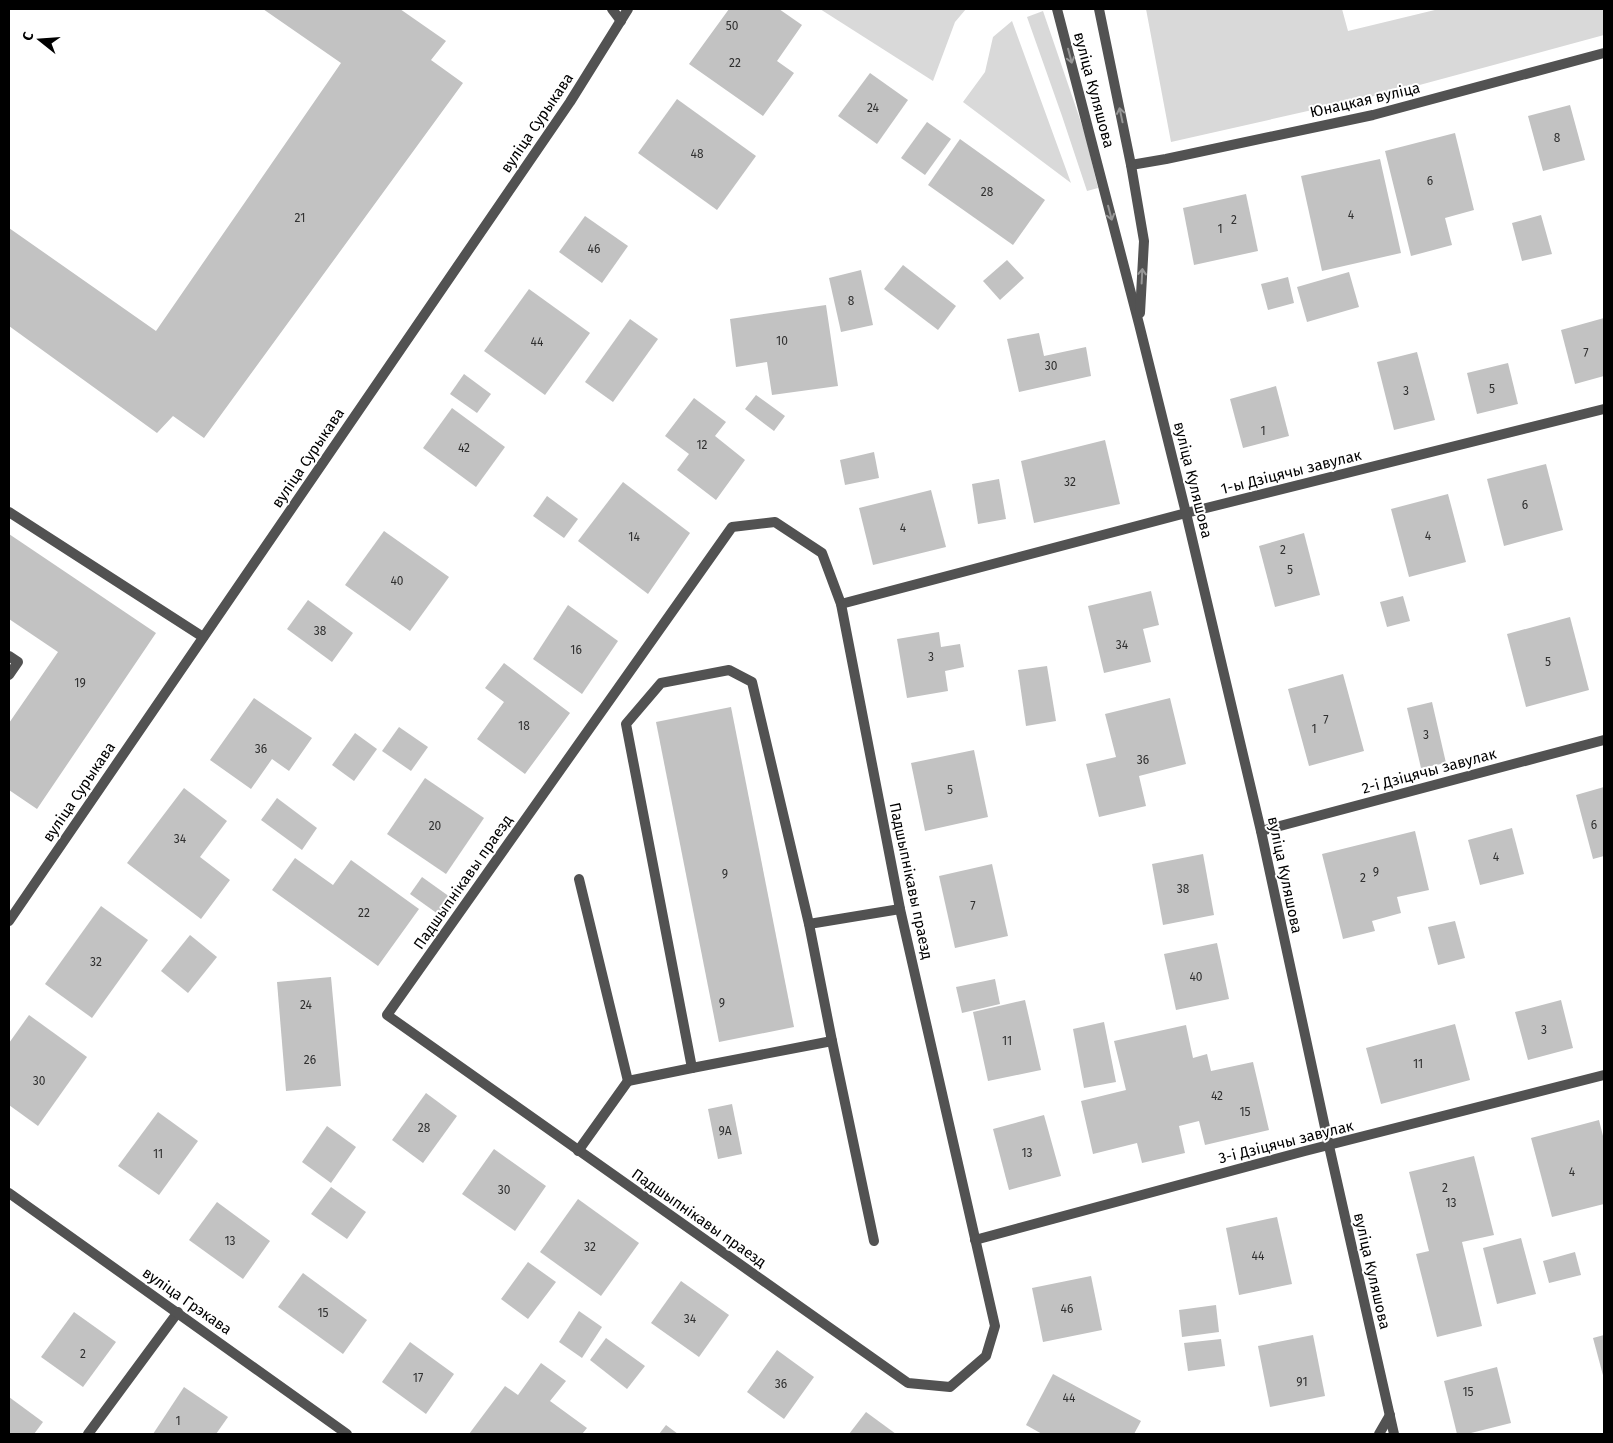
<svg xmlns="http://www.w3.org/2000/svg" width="1613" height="1443" font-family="'Fira Sans',sans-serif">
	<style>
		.green { fill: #d9d9d9 }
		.building { fill: #c2c2c2 }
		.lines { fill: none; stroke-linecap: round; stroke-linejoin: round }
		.service { stroke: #525252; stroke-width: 10 }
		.minor { stroke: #525252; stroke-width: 10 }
		.tertiary { stroke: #525252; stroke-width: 10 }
		.oneway { stroke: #979797 }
		.labels { text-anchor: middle; stroke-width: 4; stroke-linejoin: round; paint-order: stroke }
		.number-label { font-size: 12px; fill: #303030 }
		.street-label { font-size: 15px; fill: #000; stroke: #fff }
	</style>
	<rect width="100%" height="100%" fill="#fff"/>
	<g class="green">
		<path d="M820,9H966L955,22L933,81Z"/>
		<path d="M1146,9H1342L1348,31L1439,9H1604V35L1401,90L1171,142Z"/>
		<path d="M1043,11L1085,134L1098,188L1087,191L1062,116L1027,17Z"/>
		<path d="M1012,21L1071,183L963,102L985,72L993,37Z"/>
	</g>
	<g class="building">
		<path d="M263,9H400L446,41L431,60L463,83L204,438L173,416L157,433L9,326V228L156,331L341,63Z"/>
		<path d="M729,9H779L802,25L777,61L794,73L763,116L689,64Z"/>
		<path d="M870,73L908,100L877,144L838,116Z"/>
		<path d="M677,99L756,156L717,210L638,153Z"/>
		<path d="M1570,105L1585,160L1543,171L1528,116Z"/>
		<path d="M927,122L951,139L925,175L901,158Z"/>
		<path d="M1455,133L1474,210L1445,218L1452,245L1411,256L1385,151Z"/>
		<path d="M960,139L1045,200L1013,245L928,185Z"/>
		<path d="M1380,159L1401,253L1322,271L1301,176Z"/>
		<path d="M1246,194L1258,251L1194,265L1183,208Z"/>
		<path d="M1541,215L1552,254L1522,261L1512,223Z"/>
		<path d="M585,216L628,246L602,283L559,252Z"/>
		<path d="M1007,260L1024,278L1000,300L983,281Z"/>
		<path d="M903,265L956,306L938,330L884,289Z"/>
		<path d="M861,270L873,325L841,332L829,278Z"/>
		<path d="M1349,272L1359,307L1307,322L1297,287Z"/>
		<path d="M1288,277L1294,303L1268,310L1261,284Z"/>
		<path d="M529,289L590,333L545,395L484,351Z"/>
		<path d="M826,305L838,386L772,395L767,362L736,367L730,319Z"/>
		<path d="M1604,318V376L1575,384L1561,330Z"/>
		<path d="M630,319L658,339L613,402L585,382Z"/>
		<path d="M1039,333L1044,356L1086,347L1091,376L1019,392L1007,339Z"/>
		<path d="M1417,352L1435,420L1394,430L1377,362Z"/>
		<path d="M1508,363L1518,404L1477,414L1467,373Z"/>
		<path d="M464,374L491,394L477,413L450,394Z"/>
		<path d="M1276,386L1289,436L1243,448L1230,399Z"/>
		<path d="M756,395L785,416L774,431L745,409Z"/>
		<path d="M694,398L726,422L715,436L745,460L716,500L677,470L689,454L665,436Z"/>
		<path d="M452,408L505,447L476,487L423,448Z"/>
		<path d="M1105,440L1120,504L1034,523L1021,461Z"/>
		<path d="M874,452L879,478L845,485L840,460Z"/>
		<path d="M1546,464L1563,530L1504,546L1487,479Z"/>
		<path d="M999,479L1006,519L978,524L972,484Z"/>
		<path d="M623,482L690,533L648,594L578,541Z"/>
		<path d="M931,490L946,547L873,565L859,508Z"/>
		<path d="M1448,494L1466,562L1409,577L1391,509Z"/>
		<path d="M547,496L578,519L564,538L533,516Z"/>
		<path d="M384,531L449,577L410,631L345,585Z"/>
		<path d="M1304,533L1320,595L1275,607L1259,546Z"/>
		<path d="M9,534L156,633L37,809L9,790V723L58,652L9,619Z"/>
		<path d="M1151,591L1159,625L1143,629L1151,662L1104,673L1088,606Z"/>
		<path d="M1403,596L1410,621L1387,627L1380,602Z"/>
		<path d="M308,600L353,633L332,662L287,629Z"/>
		<path d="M568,605L618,641L582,694L533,659Z"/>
		<path d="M1570,617L1589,690L1526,707L1507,634Z"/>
		<path d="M939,632L941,647L960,644L964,667L945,671L948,691L907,698L897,639Z"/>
		<path d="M504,663L570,713L525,774L477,739L504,702L485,688Z"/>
		<path d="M1047,666L1056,721L1026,726L1018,670Z"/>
		<path d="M1343,674L1364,751L1309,766L1288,689Z"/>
		<path d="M254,698L312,738L289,771L272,759L251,789L210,760Z"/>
		<path d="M1170,698L1186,764L1139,776L1146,806L1099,817L1086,764L1116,757L1105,714Z"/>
		<path d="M1432,702L1446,763L1421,768L1407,708Z"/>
		<path d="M731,707L794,1027L719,1042L656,722Z"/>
		<path d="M399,727L428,747L411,771L382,751Z"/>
		<path d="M355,733L377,749L354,781L332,765Z"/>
		<path d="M974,750L988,817L925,831L911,763Z"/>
		<path d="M425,778L484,818L446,874L387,834Z"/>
		<path d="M1604,787V856L1593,859L1576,795Z"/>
		<path d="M184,788L227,821L200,857L230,880L201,919L127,863Z"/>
		<path d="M277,798L317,828L302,850L261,820Z"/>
		<path d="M1512,828L1524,874L1480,885L1468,840Z"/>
		<path d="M1415,831L1429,890L1397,897L1401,913L1372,921L1375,931L1343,939L1322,854Z"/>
		<path d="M1203,854L1214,915L1163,925L1152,864Z"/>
		<path d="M295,858L333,885L351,860L419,909L378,966L272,890Z"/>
		<path d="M992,864L1008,936L955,948L939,876Z"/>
		<path d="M422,877L450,897L438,914L410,894Z"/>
		<path d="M101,906L148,940L92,1018L45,984Z"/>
		<path d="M1455,921L1465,958L1438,965L1428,927Z"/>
		<path d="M190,935L217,957L188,993L161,971Z"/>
		<path d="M1217,943L1229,999L1176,1010L1164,954Z"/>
		<path d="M331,977L341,1086L286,1091L277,982Z"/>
		<path d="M995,979L1000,1004L962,1013L956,987Z"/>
		<path d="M1025,1000L1041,1070L988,1081L973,1012Z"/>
		<path d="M1561,1000L1573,1048L1528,1060L1515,1012Z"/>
		<path d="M29,1015L87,1057L38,1126L9,1105V1043Z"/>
		<path d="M1104,1022L1116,1082L1084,1088L1073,1029Z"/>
		<path d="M1455,1024L1470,1080L1381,1104L1366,1048Z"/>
		<path d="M1186,1025L1193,1058L1207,1054L1211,1071L1253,1062L1269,1130L1205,1145L1199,1121L1179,1126L1185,1153L1142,1163L1137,1143L1093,1154L1081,1101L1126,1090L1114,1041Z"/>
		<path d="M426,1093L457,1116L423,1163L392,1140Z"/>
		<path d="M732,1104L742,1154L718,1159L708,1109Z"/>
		<path d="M158,1112L198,1141L159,1195L118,1166Z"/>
		<path d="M1044,1115L1061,1176L1009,1190L993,1129Z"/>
		<path d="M1599,1120L1604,1140V1204L1552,1217L1531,1138Z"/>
		<path d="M327,1126L356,1147L331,1183L302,1162Z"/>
		<path d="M494,1149L546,1186L515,1231L462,1194Z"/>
		<path d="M1474,1156L1494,1235L1462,1242L1482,1326L1437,1337L1416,1254L1429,1251L1409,1172Z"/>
		<path d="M331,1187L366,1212L347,1239L311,1214Z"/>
		<path d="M578,1199L639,1243L601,1296L540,1252Z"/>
		<path d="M217,1202L270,1241L243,1279L189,1240Z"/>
		<path d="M1277,1217L1292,1284L1239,1295L1226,1228Z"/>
		<path d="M1521,1238L1536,1294L1497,1304L1483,1248Z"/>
		<path d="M1575,1252L1581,1275L1549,1283L1543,1261Z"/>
		<path d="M528,1262L556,1282L528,1319L501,1299Z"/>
		<path d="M303,1273L367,1320L343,1354L278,1307Z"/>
		<path d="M1091,1276L1102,1330L1043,1342L1032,1288Z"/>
		<path d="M681,1281L729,1315L699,1357L651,1323Z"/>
		<path d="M1216,1305L1219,1332L1182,1337L1179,1310Z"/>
		<path d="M579,1311L602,1327L582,1358L559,1342Z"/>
		<path d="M74,1312L116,1342L83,1387L41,1357Z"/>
		<path d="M1313,1335L1325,1396L1270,1407L1258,1346Z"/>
		<path d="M1604,1335V1379L1593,1338Z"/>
		<path d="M606,1338L645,1366L627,1389L590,1360Z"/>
		<path d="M1221,1339L1225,1366L1188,1371L1184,1343Z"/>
		<path d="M410,1342L454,1374L426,1414L382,1382Z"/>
		<path d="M777,1350L814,1377L784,1419L747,1392Z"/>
		<path d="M541,1363L566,1381L550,1401L587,1428L582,1434H469L505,1386L518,1395Z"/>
		<path d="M1497,1367L1511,1423L1467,1434H1457L1444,1381Z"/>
		<path d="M1053,1374L1141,1421L1134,1434H1042L1026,1425Z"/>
		<path d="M184,1387L228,1417L216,1434H153Z"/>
		<path d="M9,1397L43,1422L34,1434H9Z"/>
		<path d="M866,1412L896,1434H849Z"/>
		<path d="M666,1425L678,1434H659Z"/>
	</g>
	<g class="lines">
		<g class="service">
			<path d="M612,9L621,21"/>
			<path d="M9,512L203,637"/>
			<path d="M9,656L18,662L9,675"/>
			<path d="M729,670L752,682L809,924L832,1041L692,1068L626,724L661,683Z"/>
			<path d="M579,879L628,1081L692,1068"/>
			<path d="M809,924L900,909"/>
			<path d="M832,1041L874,1241"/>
			<path d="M578,1151L628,1081"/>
		</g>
		<g class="minor">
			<path d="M1131,165L1166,159L1373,115L1604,53"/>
			<path d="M775,522L822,553L841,604L900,909L995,1326L986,1356L950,1387L908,1383L387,1015L732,527Z"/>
			<path d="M841,604L1186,513L1604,409"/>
			<path d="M1261,831L1604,740"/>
			<path d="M9,921L570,102L628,9"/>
			<path d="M975,1240L1305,1151L1604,1075"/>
			<path d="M88,1434L178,1312"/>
		</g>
		<g class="tertiary">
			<path d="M1057,9L1139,324L1186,513L1261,831L1329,1146L1394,1434"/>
			<path d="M1099,9L1131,165L1144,241L1140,313"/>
			<path d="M9,1193L347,1434"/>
			<path d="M1379,1434L1390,1415"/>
		</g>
	</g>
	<defs><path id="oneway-shaft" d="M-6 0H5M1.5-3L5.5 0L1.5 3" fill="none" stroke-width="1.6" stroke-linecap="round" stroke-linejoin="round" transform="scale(1.25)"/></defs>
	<g class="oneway">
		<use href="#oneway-shaft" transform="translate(1070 56) rotate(75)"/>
		<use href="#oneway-shaft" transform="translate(1121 115) rotate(-102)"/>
		<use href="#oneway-shaft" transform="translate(1110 213) rotate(75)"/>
		<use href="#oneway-shaft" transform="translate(1142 276) rotate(-87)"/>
	</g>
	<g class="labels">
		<g class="number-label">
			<text x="732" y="30">50</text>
			<text x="735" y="67">22</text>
			<text x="873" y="112">24</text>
			<text x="1557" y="142">8</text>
			<text x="697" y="158">48</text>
			<text x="1430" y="185">6</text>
			<text x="987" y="196">28</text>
			<text x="1351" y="219">4</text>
			<text x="300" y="222">21</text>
			<text x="1234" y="224">2</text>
			<text x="1220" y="233">1</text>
			<text x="594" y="253">46</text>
			<text x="851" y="305">8</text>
			<text x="782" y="345">10</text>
			<text x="537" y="346">44</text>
			<text x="1586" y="357">7</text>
			<text x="1051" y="370">30</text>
			<text x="1492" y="393">5</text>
			<text x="1406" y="395">3</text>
			<text x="1263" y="435">1</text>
			<text x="702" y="449">12</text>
			<text x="464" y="452">42</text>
			<text x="1070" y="486">32</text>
			<text x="1525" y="509">6</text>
			<text x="903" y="532">4</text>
			<text x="1428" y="540">4</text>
			<text x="634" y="541">14</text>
			<text x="1283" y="554">2</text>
			<text x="1290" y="574">5</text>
			<text x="397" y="585">40</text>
			<text x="320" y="635">38</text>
			<text x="1122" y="649">34</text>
			<text x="576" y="654">16</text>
			<text x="931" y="661">3</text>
			<text x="1548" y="666">5</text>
			<text x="80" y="687">19</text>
			<text x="1326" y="724">7</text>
			<text x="524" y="730">18</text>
			<text x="1314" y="733">1</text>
			<text x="1426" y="739">3</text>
			<text x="261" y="753">36</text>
			<text x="1143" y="764">36</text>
			<text x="950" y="794">5</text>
			<text x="1594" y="829">6</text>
			<text x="435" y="830">20</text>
			<text x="180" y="843">34</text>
			<text x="1496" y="861">4</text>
			<text x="1376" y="876">9</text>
			<text x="725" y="878">9</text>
			<text x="1363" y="882">2</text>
			<text x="1183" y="893">38</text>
			<text x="973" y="910">7</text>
			<text x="364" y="917">22</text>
			<text x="96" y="966">32</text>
			<text x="1196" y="981">40</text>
			<text x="722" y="1007">9</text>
			<text x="306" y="1009">24</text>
			<text x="1544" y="1034">3</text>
			<text x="1007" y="1045">11</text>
			<text x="310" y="1064">26</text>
			<text x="1418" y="1068">11</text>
			<text x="39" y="1085">30</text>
			<text x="1217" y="1100">42</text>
			<text x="1245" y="1116">15</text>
			<text x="424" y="1132">28</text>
			<text x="725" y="1135">9А</text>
			<text x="1027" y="1157">13</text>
			<text x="158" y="1158">11</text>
			<text x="1572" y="1176">4</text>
			<text x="1445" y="1192">2</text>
			<text x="504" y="1194">30</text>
			<text x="1451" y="1207">13</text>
			<text x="230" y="1245">13</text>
			<text x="590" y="1251">32</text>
			<text x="1258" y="1260">44</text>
			<text x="1067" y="1313">46</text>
			<text x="323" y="1317">15</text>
			<text x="690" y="1323">34</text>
			<text x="83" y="1358">2</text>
			<text x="418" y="1382">17</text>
			<text x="1302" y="1386">91</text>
			<text x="781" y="1388">36</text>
			<text x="1468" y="1396">15</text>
			<text x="1069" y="1402">44</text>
			<text x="178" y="1425">1</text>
		</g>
		<g class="street-label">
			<text transform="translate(1094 90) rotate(75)" y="5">вуліца Куляшова</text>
			<text transform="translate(1365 100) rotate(-13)" y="5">Юнацкая вуліца</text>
			<text transform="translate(537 123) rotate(-56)" y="5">вуліца Сурыкава</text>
			<text transform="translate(308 458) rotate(-56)" y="5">вуліца Сурыкава</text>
			<text transform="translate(1291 472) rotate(-14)" y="5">1-ы Дзіцячы завулак</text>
			<text transform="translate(1193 480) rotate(76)" y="5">вуліца Куляшова</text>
			<text transform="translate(1429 771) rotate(-15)" y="5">2-і Дзіцячы завулак</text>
			<text transform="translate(79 792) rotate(-56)" y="5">вуліца Сурыкава</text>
			<text transform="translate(1285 875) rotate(78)" y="5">вуліца Куляшова</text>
			<text transform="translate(911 881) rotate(78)" y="5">Падшыпнікавы праезд</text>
			<text transform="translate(463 882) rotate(-55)" y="5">Падшыпнікавы праезд</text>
			<text transform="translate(1286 1142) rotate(-14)" y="5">3-і Дзіцячы завулак</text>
			<text transform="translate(699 1218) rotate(35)" y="5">Падшыпнікавы праезд</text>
			<text transform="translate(1372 1271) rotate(77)" y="5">вуліца Куляшова</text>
			<text transform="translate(187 1301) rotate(35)" y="5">вуліца Грэкава</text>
		</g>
	</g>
	<rect width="1613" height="1443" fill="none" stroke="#000000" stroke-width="20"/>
	<g transform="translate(40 40) rotate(287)" stroke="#ffffff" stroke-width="4" paint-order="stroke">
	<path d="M0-4L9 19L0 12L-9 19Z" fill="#000000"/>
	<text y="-8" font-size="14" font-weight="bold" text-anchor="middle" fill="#000000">С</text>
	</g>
</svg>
